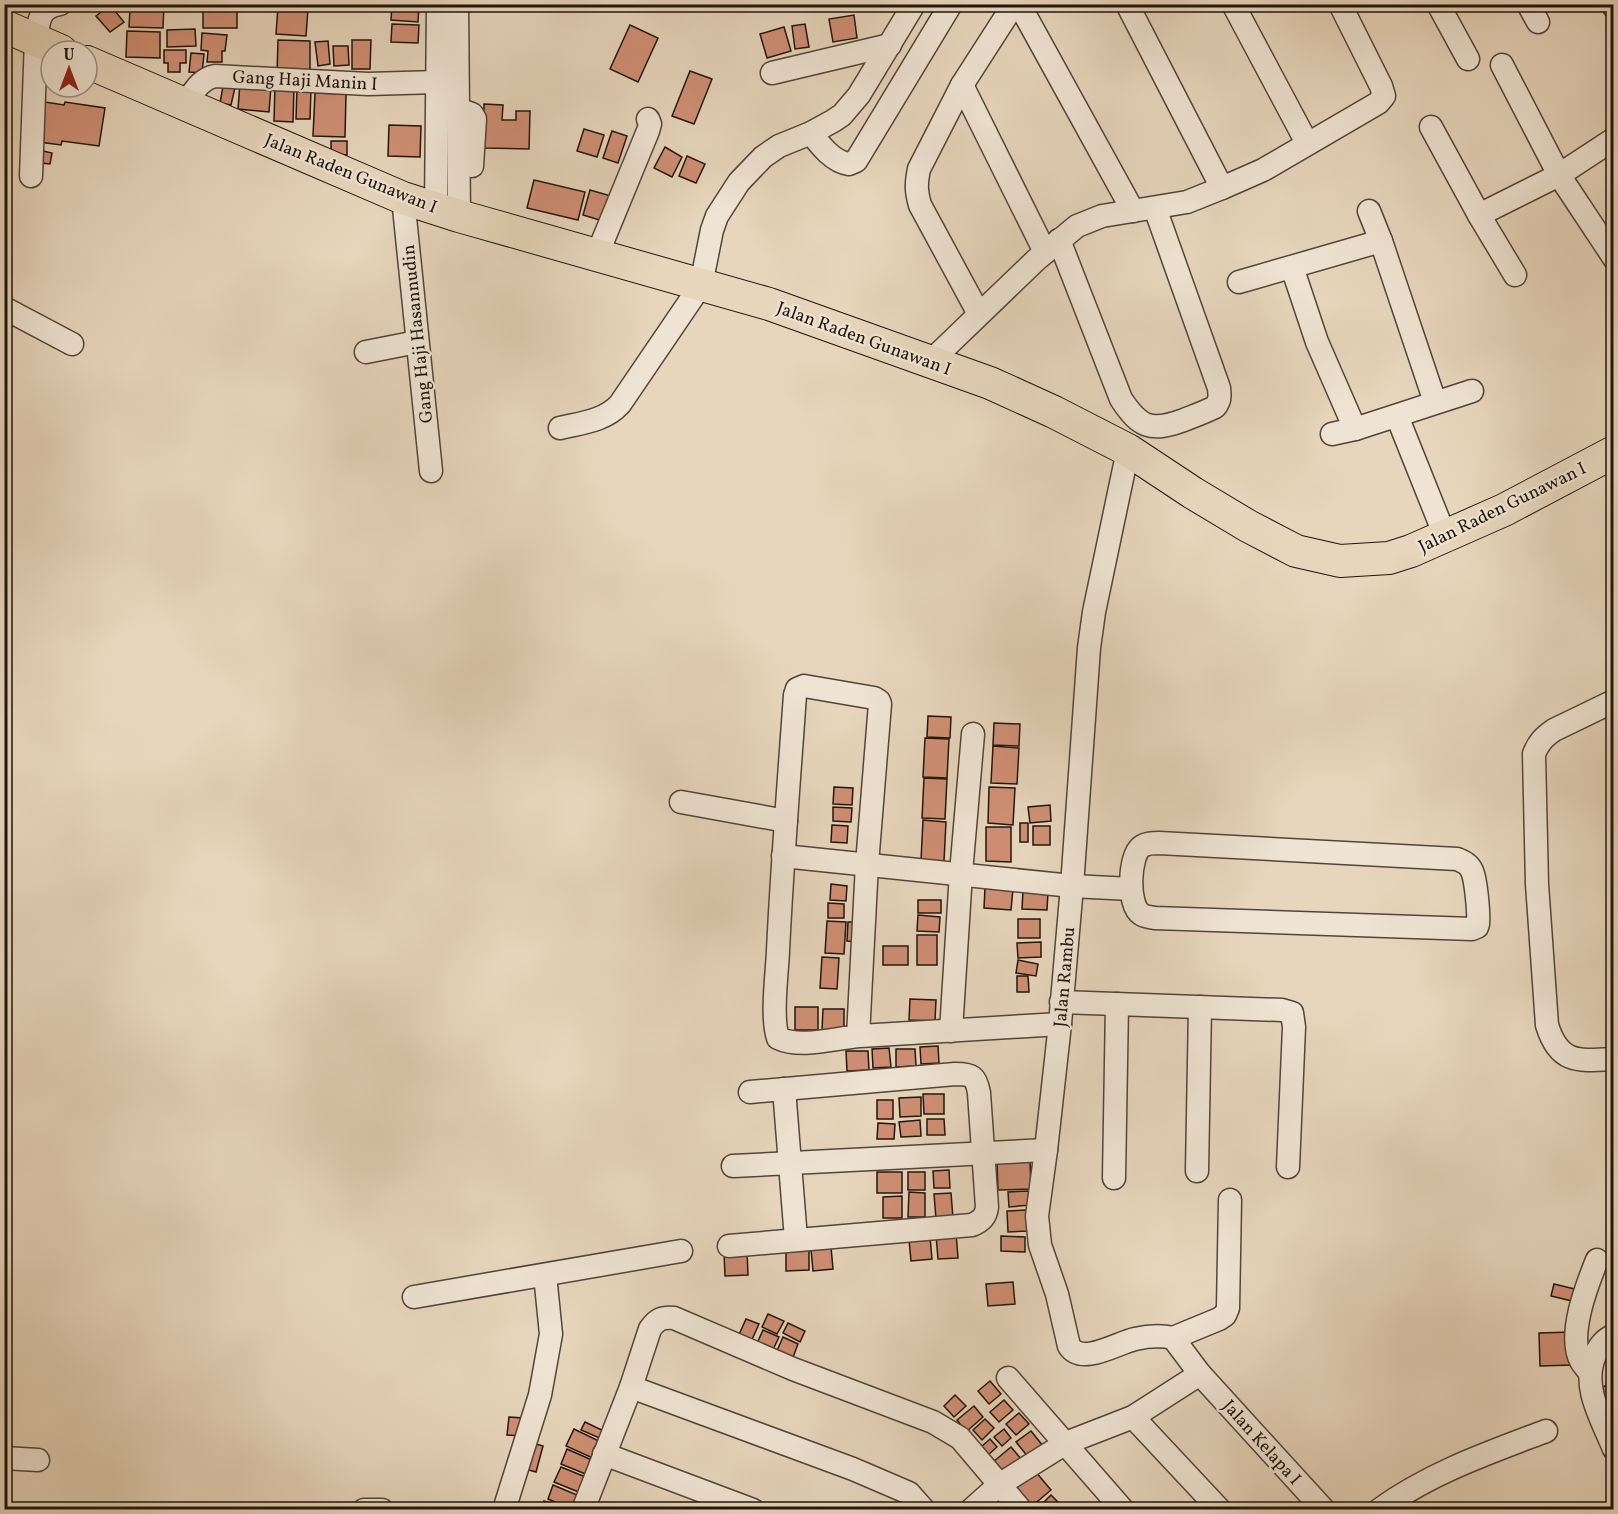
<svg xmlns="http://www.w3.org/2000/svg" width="1618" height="1514" font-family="Vollkorn,serif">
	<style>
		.building { fill: #d08f74; stroke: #1f150e; stroke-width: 1.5 }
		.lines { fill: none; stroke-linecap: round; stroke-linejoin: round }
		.minor-casing { stroke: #51453a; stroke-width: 25 }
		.highway-casing { stroke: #1f150e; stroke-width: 34 }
		.minor { stroke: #efe4d3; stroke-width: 22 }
		.highway { stroke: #e7d6bc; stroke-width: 32 }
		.labels { text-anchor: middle; stroke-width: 4.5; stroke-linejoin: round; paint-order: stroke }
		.street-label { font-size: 18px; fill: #1f150e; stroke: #efe4d3 }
	</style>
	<rect width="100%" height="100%" fill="#e7d6bc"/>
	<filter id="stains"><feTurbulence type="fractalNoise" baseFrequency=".00333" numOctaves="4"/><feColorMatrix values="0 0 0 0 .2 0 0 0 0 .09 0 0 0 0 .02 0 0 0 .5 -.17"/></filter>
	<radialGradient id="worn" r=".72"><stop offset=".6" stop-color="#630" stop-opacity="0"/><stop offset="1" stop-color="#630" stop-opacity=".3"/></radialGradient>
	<g class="building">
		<path d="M152,4H164L163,28L129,27L130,9L152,10Z"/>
		<rect x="203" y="4" width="34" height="24"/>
		<path d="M392,4H419L418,22L391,20Z"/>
		<path d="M110,5L124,22L110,32L96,16Z"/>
		<path d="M278,6L308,8L306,36L276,34Z"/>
		<path d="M854,15L857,38L833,42L829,19Z"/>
		<path d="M392,24L419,25L418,43L391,42Z"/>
		<path d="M805,24L809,47L795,49L792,26Z"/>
		<path d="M630,25L658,38L638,82L610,69Z"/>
		<path d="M784,27L791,51L767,58L760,34Z"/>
		<path d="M195,29L196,46L167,47V30Z"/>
		<path d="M127,31L160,32V58L126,57Z"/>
		<path d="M202,33L227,35L225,51H222V62H207L208,51L201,50Z"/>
		<path d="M278,40L310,41V74L277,73Z"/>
		<path d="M352,40H371L370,69H352Z"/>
		<path d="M328,41L330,64L318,66L315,42Z"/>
		<path d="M333,46H348L349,65L334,66Z"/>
		<path d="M164,50H186V63H180V72H168V63H164Z"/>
		<path d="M191,53L204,54L202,73L189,72Z"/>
		<path d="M690,71L712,79L694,124L672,116Z"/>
		<path d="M224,81L236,83L231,105L220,103Z"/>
		<path d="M240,83L271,86L269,112L238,109Z"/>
		<path d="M275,86L294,87L293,122L274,121Z"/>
		<path d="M297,87L311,88L310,119H296Z"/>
		<path d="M315,93L346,94L345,137L313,136Z"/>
		<path d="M45,102L64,105L65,102L105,108L99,146L62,141L61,145L39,142Z"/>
		<path d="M484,104L503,105L502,120H516V111H530L529,149L483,148Z"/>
		<path d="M389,125L421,126L420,157L388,156Z"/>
		<path d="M584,129L604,135L597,157L577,151Z"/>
		<path d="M612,131L627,136L618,163L603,158Z"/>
		<rect x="331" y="141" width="16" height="14"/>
		<path d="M665,147L682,157L672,177L654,168Z"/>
		<path d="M43,151L52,153L50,164L41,163Z"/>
		<path d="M687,156L705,164L696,183L679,176Z"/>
		<path d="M534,180L585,192L578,220L527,208Z"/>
		<path d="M590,190L611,196L603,221L583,215Z"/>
		<path d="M928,716L951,717L950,738L927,737Z"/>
		<path d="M994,723L1020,724L1019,746L993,745Z"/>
		<path d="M925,738L949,739L947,778L923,777Z"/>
		<path d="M993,746L1019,748L1017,784L991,783Z"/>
		<path d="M924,778L947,779L945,819L922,818Z"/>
		<path d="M834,787L853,788L852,805L833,804Z"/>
		<path d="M989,787L1015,788L1013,825L988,823Z"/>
		<path d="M1050,805L1051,821L1030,823L1028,807Z"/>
		<path d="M833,807L852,808L851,822L833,821Z"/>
		<path d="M923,820L946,822L944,861L921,860Z"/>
		<rect x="1020" y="823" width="8" height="19"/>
		<path d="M832,825L848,826L847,843L831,842Z"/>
		<rect x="1033" y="826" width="17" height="19"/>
		<path d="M986,827H1011V862L986,861Z"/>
		<path d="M831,884L847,886L846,901L830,900Z"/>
		<path d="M985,887L1013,889L1011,910L984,908Z"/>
		<path d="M1023,891L1048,892L1047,910L1022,909Z"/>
		<rect x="918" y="900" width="23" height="13"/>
		<path d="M828,903L844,904V918H828Z"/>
		<path d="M918,915L940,917L939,932L917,931Z"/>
		<rect x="1018" y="919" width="22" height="19"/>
		<path d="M827,921L846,922L844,954L825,953Z"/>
		<path d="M848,922H858L857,942L847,941Z"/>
		<rect x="917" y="935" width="20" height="30"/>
		<path d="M1041,942V957L1018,958L1017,943Z"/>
		<rect x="883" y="946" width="25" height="19"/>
		<path d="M822,957L839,958L837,989L820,988Z"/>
		<path d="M1018,960L1038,964L1036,976L1016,973Z"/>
		<path d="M1017,976H1028L1029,992H1017Z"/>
		<path d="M910,999L936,1000L935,1021L909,1020Z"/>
		<rect x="795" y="1007" width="23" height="23"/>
		<path d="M823,1009H844V1030H822Z"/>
		<path d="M938,1046L939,1063L921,1064L920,1047Z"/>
		<path d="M889,1048L891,1067L873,1068L872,1049Z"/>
		<path d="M896,1049H915L916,1066L896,1067Z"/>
		<path d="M846,1051H868L869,1070L847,1071Z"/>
		<path d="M923,1094H944V1114H924Z"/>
		<path d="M921,1097V1116L900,1117L899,1098Z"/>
		<rect x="877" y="1100" width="16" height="19"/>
		<path d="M927,1119H944L945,1135H927Z"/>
		<path d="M920,1120L921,1136L901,1137L899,1122Z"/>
		<path d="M878,1123L895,1124L894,1139H877Z"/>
		<path d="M1030,1161L1031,1189L998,1190L997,1162Z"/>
		<path d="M949,1170L950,1188H934L933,1171Z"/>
		<rect x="877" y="1172" width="25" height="21"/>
		<rect x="908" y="1172" width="17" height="18"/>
		<path d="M1029,1191L1030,1205L1009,1207L1008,1192Z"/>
		<path d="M909,1192L925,1193V1217H908Z"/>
		<path d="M951,1193L953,1218L936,1219L934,1194Z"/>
		<path d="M902,1196V1218H883V1197Z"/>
		<path d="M1027,1210L1028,1231L1008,1232L1007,1211Z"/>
		<path d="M956,1233L958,1258L938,1259L936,1235Z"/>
		<path d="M1001,1236L1025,1237V1252L1001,1251Z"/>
		<path d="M930,1237L932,1259L911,1261L909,1239Z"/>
		<path d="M831,1247L833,1269L813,1271L811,1249Z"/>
		<path d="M809,1248V1270L786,1271V1249Z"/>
		<path d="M747,1251L748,1275L725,1276L724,1252Z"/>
		<path d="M1013,1282L1015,1304L988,1306L986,1284Z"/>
		<path d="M1554,1284L1575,1289L1572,1301L1551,1296Z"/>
		<path d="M768,1314L784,1321L777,1334L762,1327Z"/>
		<path d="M746,1319L759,1324L750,1344L737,1339Z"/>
		<path d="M788,1323L805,1331L800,1342L783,1333Z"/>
		<path d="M763,1330L779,1337L770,1356L754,1350Z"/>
		<path d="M1571,1332L1572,1365L1540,1366L1539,1333Z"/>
		<path d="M783,1337L798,1344L792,1360L776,1353Z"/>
		<path d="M990,1381L1001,1394L989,1404L978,1391Z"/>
		<path d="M1614,1384V1410L1604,1412L1597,1388Z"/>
		<path d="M955,1395L966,1406L954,1417L944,1406Z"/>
		<path d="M1004,1400L1013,1410L999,1422L990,1412Z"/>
		<path d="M974,1406L983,1417L966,1432L957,1420Z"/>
		<path d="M1019,1413L1029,1424L1016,1435L1006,1424Z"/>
		<path d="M509,1417L523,1418L522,1436L507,1435Z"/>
		<path d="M985,1419L994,1428L982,1440L973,1430Z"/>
		<path d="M585,1422L608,1433L604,1440L581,1430Z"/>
		<path d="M574,1429L603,1443L595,1459L566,1446Z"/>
		<path d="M1004,1429L1011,1438L1002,1446L994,1437Z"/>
		<path d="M1031,1431L1043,1446L1029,1458L1016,1442Z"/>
		<path d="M990,1439L997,1447L988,1455L981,1447Z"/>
		<path d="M529,1442L543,1446L536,1472L522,1468Z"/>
		<path d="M1011,1447L1022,1460L1004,1475L993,1462Z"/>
		<path d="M567,1449L594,1461L588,1475L561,1464Z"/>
		<path d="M561,1467L588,1478L581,1493L554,1482Z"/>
		<path d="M1035,1471L1051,1490L1032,1506L1016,1487Z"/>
		<path d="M553,1485L582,1497L573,1510L548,1499Z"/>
		<path d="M1051,1495L1063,1507L1061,1510H1036Z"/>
		<path d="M544,1501L559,1506L558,1510H541Z"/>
	</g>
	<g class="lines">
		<defs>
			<g id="minor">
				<path d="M457,4L459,216"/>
				<path d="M1019,4L1133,211"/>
				<path d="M1127,4L1222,188"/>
				<path d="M1233,4L1307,143"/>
				<path d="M1438,4L1468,59"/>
				<path d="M1528,4L1538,22"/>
				<path d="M1612,4L1614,7"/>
				<path d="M1502,65L1559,175L1614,258"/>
				<path d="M772,73L890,45"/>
				<path d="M962,85L1045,252"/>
				<path d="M185,104C194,92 200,79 215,76L368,84L438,82"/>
				<path d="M458,109L472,114L475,119L472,166"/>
				<path d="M1431,127L1479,215L1515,275"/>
				<path d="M811,133C820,145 833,162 849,164L856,161L951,4"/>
				<path d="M31,176L36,40C39,21 38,8 60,4"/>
				<path d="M403,198L431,471"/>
				<path d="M436,209L438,4"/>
				<path d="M1369,211L1381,241L1435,402"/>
				<path d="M1479,215L1559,175L1614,139"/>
				<path d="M1059,240L1121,399C1140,428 1151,432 1184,420C1194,416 1205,412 1215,407C1220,401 1220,397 1219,388L1155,208"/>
				<path d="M597,255L648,131L650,124L648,119"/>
				<path d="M1292,267L1317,342L1355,429"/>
				<path d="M1239,282L1381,241"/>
				<path d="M4,308L72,344"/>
				<path d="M979,314L920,205C916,191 916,184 919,169L962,85L1014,4"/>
				<path d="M366,352L417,342"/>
				<path d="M930,362L1036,260L1077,226L1102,216L1187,202L1222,188L1263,170L1378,103L1384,96L1381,86L1340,4"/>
				<path d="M1397,416L1445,536"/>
				<path d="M560,428C581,423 605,421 620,404L701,285L712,230L717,216L739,182L763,157L779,146L811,133L833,121L842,115L859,95L914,4"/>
				<path d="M1332,434L1355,429L1472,391"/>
				<path d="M1128,450L1094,612L1089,648L1072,886L1060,1024L1046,1150L1037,1216L1040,1245L1057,1294L1069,1346C1082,1366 1117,1343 1135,1339C1148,1336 1160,1335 1173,1338L1200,1374L1324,1510"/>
				<path d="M1614,701L1554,730C1544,737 1538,743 1534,754L1537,884L1547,1025C1559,1064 1578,1061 1614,1059"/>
				<path d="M681,802L786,821"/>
				<path d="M1159,843L1457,859C1464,862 1469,864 1472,871C1476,880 1479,913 1478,924L1477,927L1472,929L1155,918C1151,917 1144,917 1141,914C1127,905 1129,856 1141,847C1146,843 1153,843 1159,843Z"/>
				<path d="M783,856L1072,886L1131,889"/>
				<path d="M1061,1002L1282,1010L1292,1013L1294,1027L1288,1167"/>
				<path d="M951,1031L961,873L973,734"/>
				<path d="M858,1036L867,864L880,704L879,701L874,698L804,686L797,689L795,695C789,780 782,866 778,951C777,974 771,1017 778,1038C801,1049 835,1038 860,1036C927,1032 993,1028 1060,1024"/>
				<path d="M784,1089L796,1239"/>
				<path d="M733,1166L1046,1150"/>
				<path d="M1197,1171L1200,1007"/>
				<path d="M1114,1178L1117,1004"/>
				<path d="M729,1246L972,1225C981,1221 986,1217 987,1207L979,1093C976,1076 972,1074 955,1074L750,1092"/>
				<path d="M414,1297L681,1251"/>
				<path d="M1614,1335C1604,1340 1600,1345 1595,1355C1581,1387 1602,1419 1614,1449"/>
				<path d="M1173,1338L1219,1319L1225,1315L1228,1308L1230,1200"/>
				<path d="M1589,1372C1587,1368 1583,1365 1581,1361C1567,1335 1587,1285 1597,1260"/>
				<path d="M1008,1378L1123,1510"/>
				<path d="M631,1387L853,1469L909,1493L924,1510"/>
				<path d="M1133,1417L1220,1510"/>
				<path d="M604,1454L753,1510"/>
				<path d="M4,1458L38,1460"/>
				<path d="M364,1510H382"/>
				<path d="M504,1510L540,1395L551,1334L545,1275"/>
				<path d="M583,1510L631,1387L650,1329C657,1319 662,1317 674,1318L793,1369L933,1422L960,1438L1021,1510"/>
				<path d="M971,1510L999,1485L1066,1443L1133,1417L1200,1374"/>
				<path d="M1379,1510C1430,1473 1488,1453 1546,1431"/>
			</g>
			<g id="highway">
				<path d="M4,26L61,51"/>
				<path d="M87,62L403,198L459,216L769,304L990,383L1054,412L1128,450L1193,493L1248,526L1296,551L1340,561L1389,558L1411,551L1504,510L1614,452"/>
			</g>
		</defs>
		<use href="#minor" class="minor-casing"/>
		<use href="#highway" class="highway-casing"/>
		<use href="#minor" class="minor"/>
		<use href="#highway" class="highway"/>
	</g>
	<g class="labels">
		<g class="street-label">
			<text transform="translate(305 80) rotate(3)" y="6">Gang Haji Manin I</text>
			<text transform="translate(351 173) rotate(22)" y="6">Jalan Raden Gunawan I</text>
			<text transform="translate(417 334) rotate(-96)" y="6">Gang Haji Hasannudin</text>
			<text transform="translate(864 338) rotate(20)" y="6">Jalan Raden Gunawan I</text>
			<text transform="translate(1502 507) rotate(-26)" y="6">Jalan Raden Gunawan I</text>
			<text transform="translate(1064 977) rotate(-85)" y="6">Jalan Rambu</text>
			<text transform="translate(1262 1442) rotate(48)" y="6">Jalan Kelapa I</text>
		</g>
	</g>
	<rect width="1618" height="1514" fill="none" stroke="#e7d6bc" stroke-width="24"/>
	<rect x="6" y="6" width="1606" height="1502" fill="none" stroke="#1f150e" stroke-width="3"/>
	<rect x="12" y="12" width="1594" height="1490" fill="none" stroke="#1f150e" stroke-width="1.5"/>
	<g transform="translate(69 69)"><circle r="28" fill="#efe4d3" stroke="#9c9184" stroke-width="1.5"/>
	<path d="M0-4.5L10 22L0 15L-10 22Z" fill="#8f2418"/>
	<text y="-9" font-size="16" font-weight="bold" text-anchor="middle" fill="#1f150e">U</text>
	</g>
	<rect width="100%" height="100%" filter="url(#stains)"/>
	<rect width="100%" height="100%" fill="url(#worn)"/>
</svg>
